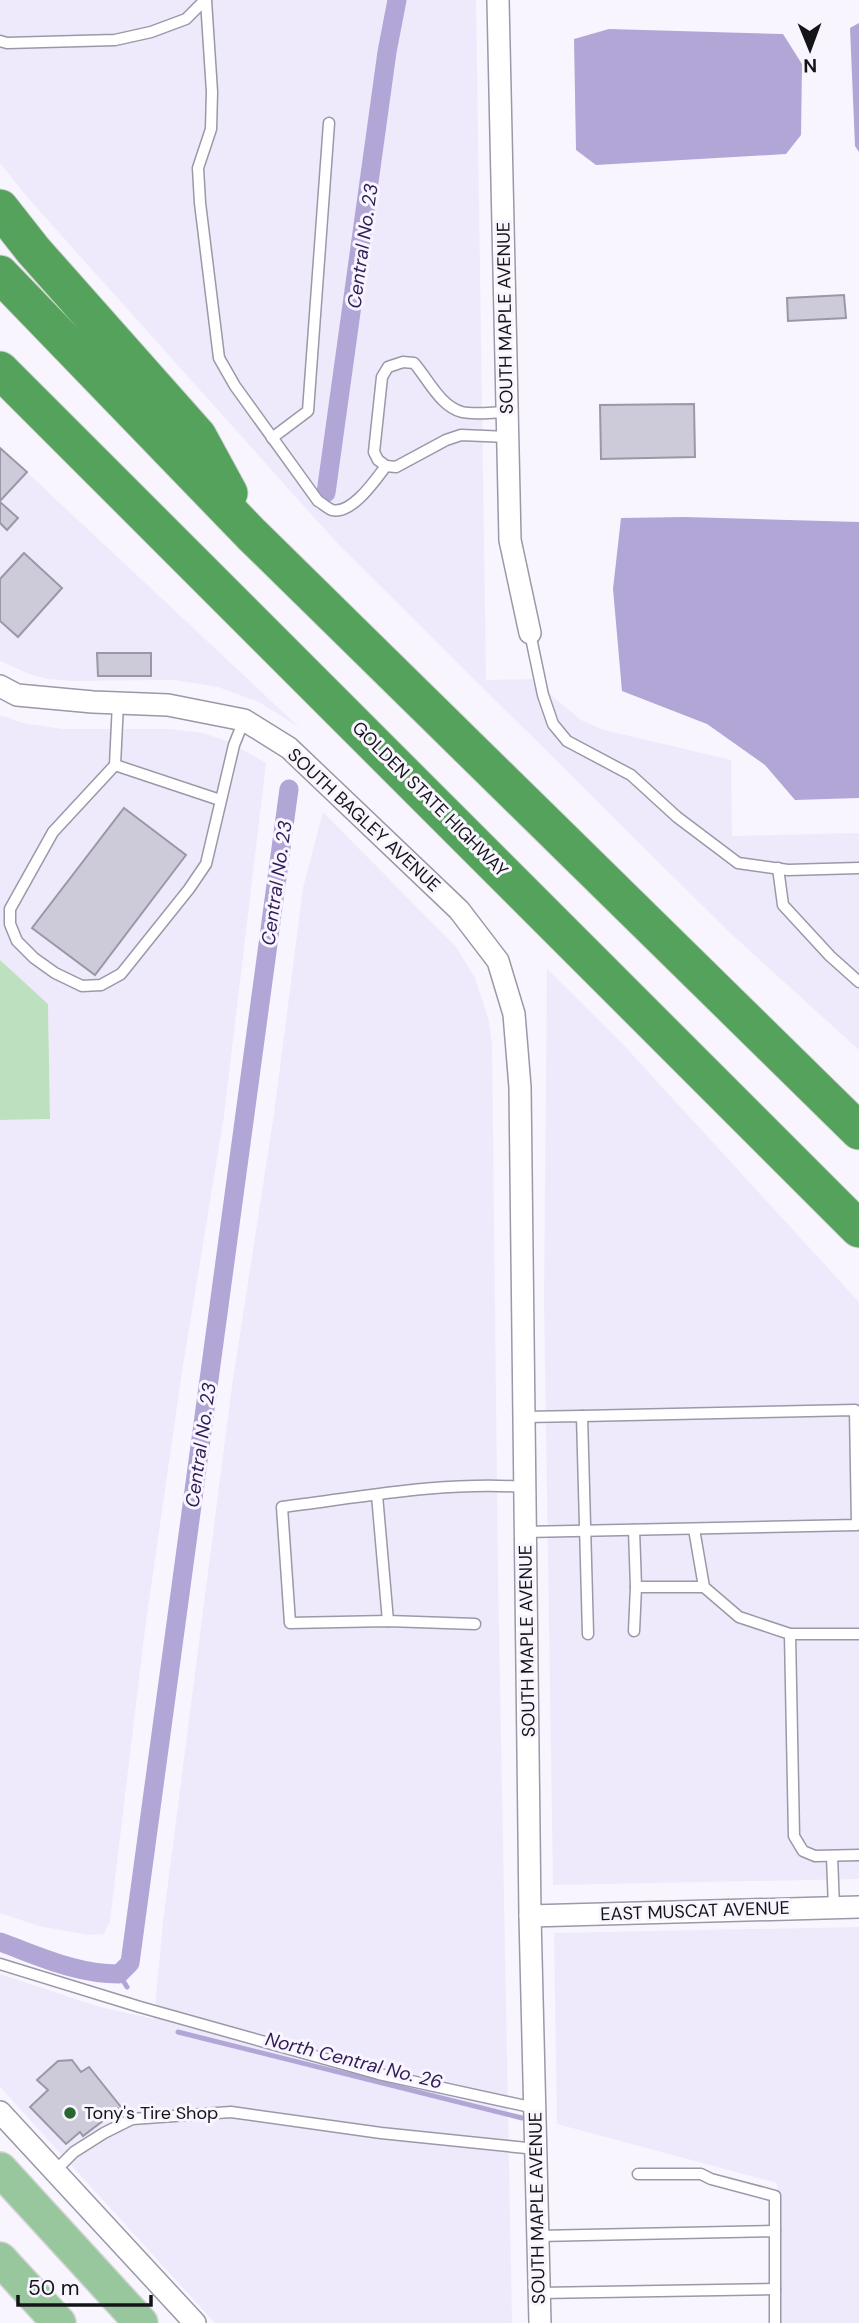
<svg xmlns="http://www.w3.org/2000/svg" width="859" height="2323" font-family="'DM Sans',sans-serif">
	<style>
		.built { fill: #eeeafc }
		.green { fill: #bde0be }
		.water { fill: #b2a6d7 }
		.lines { fill: none; stroke-linecap: round; stroke-linejoin: round }
		.stream { stroke: #b2a6d7; stroke-width: 5 }
		.canal { stroke: #b2a6d7; stroke-width: 19 }
		.building { fill: #cdcad9; stroke: #9b97a6; stroke-width: 2 }
		.lane-casing { stroke: #9b98a7; stroke-width: 13 }
		.street-casing { stroke: #9b98a7; stroke-width: 24 }
		.primary-casing { stroke: #d5d5d6; stroke-width: 36 }
		.highway-casing { stroke: #d5d5d6; stroke-width: 39 }
		.lane { stroke: #fff; stroke-width: 10 }
		.street { stroke: #fff; stroke-width: 21 }
		.primary { stroke: #98c79d; stroke-width: 33 }
		.highway { stroke: #54a25b; stroke-width: 37 }
		.poi-dot { fill: #286730; stroke: #f8f5ff; stroke-width: 2.5 }
		.labels { text-anchor: middle; stroke-width: 6; stroke-linejoin: round; paint-order: stroke }
		.street-label { font-size: 18px; fill: #151419; stroke: #f8f5ff }
		.poi-label { font-size: 18px; fill: #151419; stroke: #f8f5ff; text-anchor: start }
		.water-label { font-size: 19px; font-style: italic; fill: #311c56; stroke: #f8f5ff }
	</style>
	<rect width="100%" height="100%" fill="#f8f5ff"/>
	<g class="built">
		<path d="M0,0H476L486,680L542,679L552,696L581,720L604,730L731,760L732,836L859,833V1050L728,931L337,543L27,197L0,163Z"/>
		<path d="M0,447L300,728L259,702L218,687L174,680L73,681L48,679L29,674L0,661Z"/>
		<path d="M0,715L23,723L63,729H169L203,733L227,741L266,763L224,1116L181,1378L145,1629L110,1921L104,1934L88,1935L39,1926L0,1913V1120L50,1119L48,1004L0,960Z"/>
		<path d="M323,812L456,947L475,978L489,1021L492,1044L498,1578L512,2323H215L0,2087V1974L100,2007L154,2019L163,1922L232,1386L274,1114L303,888Z"/>
		<path d="M547,969L619,1040L859,1302V1879L553,1885L544,1298Z"/>
		<path d="M859,1927V2323H780L777,2183L557,2124L554,1933Z"/>
	</g>
	<path class="green" d="M0,960L48,1004L50,1119L0,1120Z"/>
	<g class="water">
		<path d="M859,23V152L855,146L850,28Z"/>
		<path d="M609,29L783,34L802,64L801,135L786,154L596,165L576,150L574,39Z"/>
		<path d="M685,517L859,522V798L795,800L765,765L707,724L622,691L613,589L621,518Z"/>
	</g>
	<g class="lines">
		<g class="stream">
			<path d="M119,1974L127,1987"/>
			<path d="M178,2032L522,2118"/>
		</g>
		<g class="canal">
			<path d="M326,493L387,52L397,0"/>
			<path d="M0,1942C39,1956 76,1974 119,1974L130,1963L289,789"/>
		</g>
	</g>
	<g class="building">
		<path d="M844,295L846,318L788,321L787,298Z"/>
		<path d="M694,404L695,457L601,459L600,405Z"/>
		<path d="M0,448L27,472L0,501Z"/>
		<path d="M0,502L18,518L7,530L0,523Z"/>
		<path d="M24,553L62,588L18,637L0,621V579Z"/>
		<path d="M97,653H151V676H98Z"/>
		<path d="M124,808L186,855L95,975L32,928Z"/>
		<path d="M72,2060L81,2072L89,2067L121,2107L83,2136L80,2132L66,2144L30,2107L48,2090L37,2080L58,2061Z"/>
	</g>
	<g class="lines">
		<defs>
			<g id="lane">
				<path d="M206,0L212,92L211,129L198,168L200,203L219,358L235,386L318,501C322,503 327,508 332,510C352,515 376,479 386,466"/>
				<path d="M0,41L7,43L115,40L151,32L186,19L205,0"/>
				<path d="M507,412C493,412 475,415 462,412C440,406 428,379 414,363L403,362L388,367L382,377L374,452L378,460L386,466L396,467L446,440L461,435L508,437"/>
				<path d="M272,438L308,411L329,123"/>
				<path d="M530,633L543,695L553,724L567,741L631,775L677,817L738,863L788,870L859,868"/>
				<path d="M118,703L115,765L53,832L10,909V924L17,941L34,958L55,973L82,986L101,985L121,974L189,889L206,864L234,745L244,720"/>
				<path d="M115,765L220,800"/>
				<path d="M778,868L783,905L830,956L859,982"/>
				<path d="M524,1417L582,1416L588,1634"/>
				<path d="M377,1495L388,1621"/>
				<path d="M694,1529L704,1587L739,1617L790,1634H859"/>
				<path d="M634,1530L636,1587H704"/>
				<path d="M525,1532L857,1525L855,1410L582,1416"/>
				<path d="M475,1624L388,1621L290,1623L282,1507C362,1497 444,1481 525,1487"/>
				<path d="M634,1631L636,1587"/>
				<path d="M790,1634L794,1836L803,1851L815,1856L859,1855"/>
				<path d="M832,1856L834,1908"/>
				<path d="M0,1964L140,2007L379,2074L535,2108"/>
				<path d="M55,2171L74,2152L104,2133L132,2119L231,2112L381,2133L536,2149"/>
				<path d="M638,2174H701L711,2179L775,2196V2231"/>
				<path d="M538,2236L775,2231V2323"/>
				<path d="M539,2293L775,2289"/>
			</g>
			<g id="street">
				<path d="M498,0L510,540L530,633"/>
				<path d="M0,686L17,695L93,702L168,705L244,720L289,748L459,910L498,961L514,1014L520,1087L530,1916L540,2323"/>
				<path d="M530,1916L859,1907"/>
				<path d="M0,2112L195,2323"/>
			</g>
			<g id="primary">
				<path d="M0,2169L141,2323"/>
				<path d="M0,2259L59,2323"/>
			</g>
			<g id="highway">
				<path d="M0,208L33,250L198,436L229,493"/>
				<path d="M0,274L251,534L859,1131"/>
				<path d="M0,370L859,1229"/>
			</g>
		</defs>
		<use href="#lane" class="lane-casing"/>
		<use href="#street" class="street-casing"/>
		<use href="#primary" class="primary-casing"/>
		<use href="#highway" class="highway-casing"/>
		<use href="#lane" class="lane"/>
		<use href="#street" class="street"/>
		<use href="#primary" class="primary"/>
		<use href="#highway" class="highway"/>
	</g>
	<circle class="poi-dot" cx="70" cy="2113" r="7"/>
	<g class="labels">
		<g class="street-label">
			<text transform="translate(505 318) rotate(-91)" y="6">SOUTH MAPLE AVENUE</text>
			<text transform="translate(430 799) rotate(45)" y="6">GOLDEN STATE HIGHWAY</text>
			<text transform="translate(364 820) rotate(43)" y="6">SOUTH BAGLEY AVENUE</text>
			<text transform="translate(527 1641) rotate(-91)" y="6">SOUTH MAPLE AVENUE</text>
			<text transform="translate(695 1911) rotate(-2)" y="6">EAST MUSCAT AVENUE</text>
			<text transform="translate(537 2208) rotate(-91)" y="6">SOUTH MAPLE AVENUE</text>
		</g>
		<g class="poi-label">
			<text x="84" y="2119">Tony's Tire Shop</text>
		</g>
		<g class="water-label">
			<text transform="translate(362 246) rotate(-82)" y="7">Central No. 23</text>
			<text transform="translate(276 883) rotate(-82)" y="7">Central No. 23</text>
			<text transform="translate(200 1445) rotate(-82)" y="7">Central No. 23</text>
			<text transform="translate(354 2060) rotate(14)" y="7">North Central No. 26</text>
		</g>
	</g>
	<g transform="translate(810 49) rotate(179)" stroke="#f8f5ff" stroke-width="5" paint-order="stroke">
	<path d="M0-5L12 26L0 18L-12 26Z" fill="#151419"/>
	<text y="-10" font-size="19" font-weight="bold" text-anchor="middle" fill="#151419">N</text>
	</g>
	<path d="M18 2295v10h133v-10" fill="none" stroke="#151419" stroke-width="3.5"/>
	<text x="28" y="2295" font-size="21" fill="#151419" stroke="#f8f5ff" stroke-width="5" paint-order="stroke">50 m</text>
</svg>
